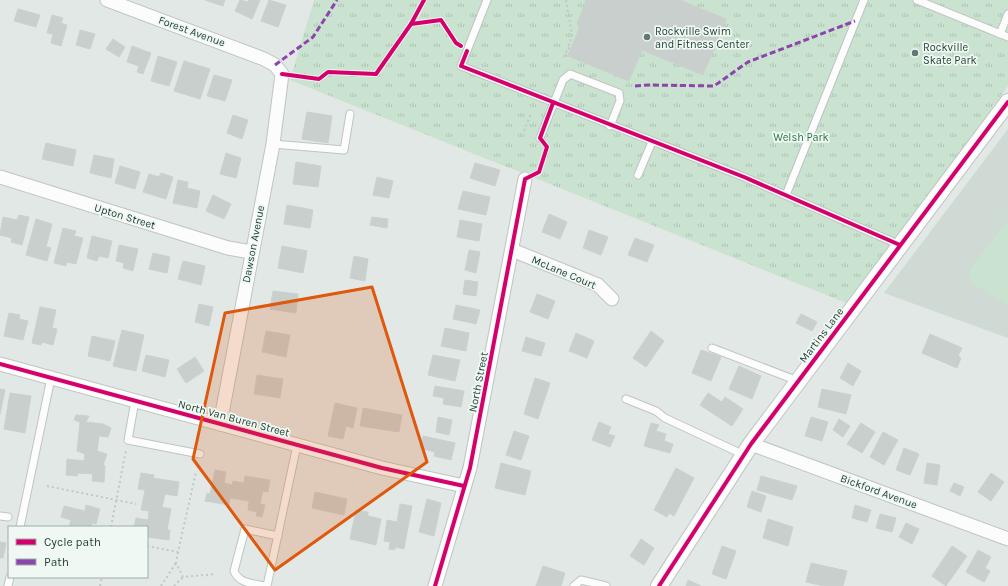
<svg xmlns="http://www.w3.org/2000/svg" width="1008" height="586" font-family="Karla,sans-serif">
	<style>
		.built { fill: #cfdad5 }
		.grass { fill: #cae2d0 }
		.park { fill: url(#park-tufts) }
		.building { fill: #c9cfcc; stroke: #cbd1ce }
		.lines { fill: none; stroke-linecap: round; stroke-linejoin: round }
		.service-casing { stroke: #bfc5c2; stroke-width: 9 }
		.minor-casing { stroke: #bfc5c2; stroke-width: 15 }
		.tertiary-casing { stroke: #bfc5c2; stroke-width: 18 }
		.path { stroke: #bfc8c5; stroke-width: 2; stroke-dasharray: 2 3; stroke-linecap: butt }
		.service { stroke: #fbfcfb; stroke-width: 7 }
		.minor { stroke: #fbfcfb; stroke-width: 13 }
		.tertiary { stroke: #fbfcfb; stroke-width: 16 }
		.quiet { stroke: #8e44ad; stroke-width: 3; stroke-dasharray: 6 3; stroke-linecap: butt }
		.cycleway-casing { stroke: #f0f8f3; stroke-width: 6 }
		.cycleway { stroke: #d6006c; stroke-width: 4 }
		.marked { fill: #de580e; fill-opacity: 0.2; stroke: #de580e; stroke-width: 3; stroke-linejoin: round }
		.poi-dot { fill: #637871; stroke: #f0f8f3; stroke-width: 1.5 }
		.labels { text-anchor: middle; stroke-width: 3.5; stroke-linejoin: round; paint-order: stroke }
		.street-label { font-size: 11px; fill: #1f3c33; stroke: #f0f8f3 }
		.poi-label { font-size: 11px; fill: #1f3c33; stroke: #f0f8f3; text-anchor: start }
		.park-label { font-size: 11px; fill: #277542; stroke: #f0f8f3 }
	</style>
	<defs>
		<pattern id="park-tufts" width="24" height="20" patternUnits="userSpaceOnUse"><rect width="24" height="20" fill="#cae2d0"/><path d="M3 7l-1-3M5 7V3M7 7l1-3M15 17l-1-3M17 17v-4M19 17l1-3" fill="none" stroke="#adc3b3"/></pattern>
	</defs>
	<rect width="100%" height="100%" fill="#e2e8e5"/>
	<path class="built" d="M1008,129V338L884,293Z"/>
	<path class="grass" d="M1008,220V305L970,282L971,268Z"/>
	<path class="park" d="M314,0H1008V86L849,304L290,80Z"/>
	<g class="building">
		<path d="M205,0H225L223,6Z"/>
		<path d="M240,0L248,2L249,0H260L252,19L235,11Z"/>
		<path d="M269,0L286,5L278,27L261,21Z"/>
		<path d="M585,0H680L726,19L703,75L642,50L629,81L568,56L580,26L577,24L586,1Z"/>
		<path d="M18,9L40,15L36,27L14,21Z"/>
		<path d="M52,15L63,18L61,23L67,25L61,46L51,43L53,34L47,33Z"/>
		<path d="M80,30L95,34L90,49L76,45Z"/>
		<path d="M113,39L125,47L119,57L106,49Z"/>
		<path d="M132,46L151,53L143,74L137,72L139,66L127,62Z"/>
		<path d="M158,56L177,62L169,86L151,81Z"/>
		<path d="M184,61L210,69L200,99L174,91Z"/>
		<path d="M214,75L232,80L225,101L207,96Z"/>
		<path d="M307,112L332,116L328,143L302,139Z"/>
		<path d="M233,115L248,120L242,139L227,133Z"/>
		<path d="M46,143L76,150L73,166L42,159Z"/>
		<path d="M226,153L241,158L236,178L220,174Z"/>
		<path d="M94,155L114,159L111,178L90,173Z"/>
		<path d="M296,162L321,166L318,187L293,184Z"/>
		<path d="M475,163L500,170L495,186L470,178Z"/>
		<path d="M120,166L140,172L135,189L115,183Z"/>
		<path d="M161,173L173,177L166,199L143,192L149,174L159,177Z"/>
		<path d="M377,177L393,181L389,198L373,195Z"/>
		<path d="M178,180L188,182L187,188L200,191L197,208L173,203Z"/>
		<path d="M463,191L490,197L486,215L458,209Z"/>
		<path d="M213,195L231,204L224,219L206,211Z"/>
		<path d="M287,205L313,210L310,228L284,224Z"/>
		<path d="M549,214L567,222L560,239L542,232Z"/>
		<path d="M19,215L29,217L22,245L11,242L12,238L0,235L3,217L17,220Z"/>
		<path d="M372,217L388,219L387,228L370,225Z"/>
		<path d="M36,219L52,224L46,247L51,248L47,261L26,255Z"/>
		<path d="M460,220L482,224L479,241L457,237Z"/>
		<path d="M63,228L76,231L74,236L83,238L76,264L67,262L66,266L54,263Z"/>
		<path d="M589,230L608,237L601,255L583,248Z"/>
		<path d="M92,236L112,241L108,258L99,256L97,261L87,258Z"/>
		<path d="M635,238L654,245L647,262L628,255Z"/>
		<path d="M119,245L138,249L133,271L123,268L124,263L116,261Z"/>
		<path d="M282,246L307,251L303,273L278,268Z"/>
		<path d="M469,250L480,252L476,273L465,270Z"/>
		<path d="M153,253L170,257L167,273L149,269Z"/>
		<path d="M354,256L368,259L365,281L350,278Z"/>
		<path d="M183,261L205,266L201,285L178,279Z"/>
		<path d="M465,280L478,282L476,296L463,294Z"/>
		<path d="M273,291L298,294L296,313L270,309Z"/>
		<path d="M537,294L555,301L548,319L530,312Z"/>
		<path d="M199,304L213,307L209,326L195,322Z"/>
		<path d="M456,305L480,310L476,324L453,319Z"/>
		<path d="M40,307L56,310L52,328L57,329L53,345L42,342L41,345L32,343Z"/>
		<path d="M9,313L20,315L19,319L28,321L23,340L4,336Z"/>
		<path d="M801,314L817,322L812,331L796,323Z"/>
		<path d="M445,328L469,333L466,351L441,346Z"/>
		<path d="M122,330L144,335L136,371L113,366Z"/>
		<path d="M266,331L290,335L286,357L262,352Z"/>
		<path d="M651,331L664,341L646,367L633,358Z"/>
		<path d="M576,333L594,341L587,358L569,351Z"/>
		<path d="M930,334L962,348L958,356L961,358L957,368L922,353Z"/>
		<path d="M92,336L115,341L110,361L88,356Z"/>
		<path d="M526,337L545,343L541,356L522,351Z"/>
		<path d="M701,350L721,357L711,381L692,373Z"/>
		<path d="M146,355L169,360L165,377L142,371Z"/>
		<path d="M433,355L460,360L455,381L428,375Z"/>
		<path d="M195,357L204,371L186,383L177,369Z"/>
		<path d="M848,363L861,371L853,386L840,378Z"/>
		<path d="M739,366L761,376L752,399L729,389Z"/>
		<path d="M257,375L283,379L280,398L254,394Z"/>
		<path d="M535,378L550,383L538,419L524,414Z"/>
		<path d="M435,386L464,391L461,407L443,404L444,398L433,396Z"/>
		<path d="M0,389L5,390L0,414Z"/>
		<path d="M822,389L851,395L846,414L818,407Z"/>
		<path d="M10,393L31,396L25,433L4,429Z"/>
		<path d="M708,393L722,402L725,397L743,409L732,426L700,405Z"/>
		<path d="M335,403L357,408L353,428L346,426L343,439L328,436Z"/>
		<path d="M363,408L402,415L399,432L360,426Z"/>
		<path d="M76,415L89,416L86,422L103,424L111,428L108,437L99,436L97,451L107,454L103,465L105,466L104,482L92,481L93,474L78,473L77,476L66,475L67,459L84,461L85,454L77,451L80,422L74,420Z"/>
		<path d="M438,417L452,420L449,435L436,432Z"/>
		<path d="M811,417L828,422L822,441L805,436Z"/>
		<path d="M839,419L850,426L843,437L833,430Z"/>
		<path d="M599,422L611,427L608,434L615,436L610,447L592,440Z"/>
		<path d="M651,423L659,425L656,431L666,434L664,441L673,444L670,453L644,446Z"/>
		<path d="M861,423L875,432L862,453L847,444Z"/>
		<path d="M514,431L529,436L521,460L506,455Z"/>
		<path d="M883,432L898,440L884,465L870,457Z"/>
		<path d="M423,436L455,443L451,460L434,456L435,452L420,448Z"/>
		<path d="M904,448L919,454L910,475L896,470Z"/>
		<path d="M501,463L531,471L525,495L495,488Z"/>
		<path d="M927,463L940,465L937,485L924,483Z"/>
		<path d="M676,468L694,478L674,516L669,513L667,517L654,510Z"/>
		<path d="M215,470L226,472L224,483L232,485L233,481L244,483L245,476L270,480L268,492L263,491L260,504L265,505L262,517L256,516L257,512L248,510L249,501L230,498L229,505L205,501L207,493L210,494Z"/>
		<path d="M141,473L154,475L153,478L179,482L177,496L165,494L162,507L171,509L167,530H170L169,540L147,537V527H134L136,518L148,520L149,511L141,510L145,490L138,489Z"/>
		<path d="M991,473L1004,482L991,501L978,492Z"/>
		<path d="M761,476L797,486L792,500L757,490Z"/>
		<path d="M954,483L964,487L960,496L950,491Z"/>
		<path d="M752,491L766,496L761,512L747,507Z"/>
		<path d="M315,492L347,499L344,515L312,508Z"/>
		<path d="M427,499L441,503L434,536L419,532Z"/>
		<path d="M400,504L412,506L404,549L395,547V550L389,549L390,542L384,541L387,520L397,522Z"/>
		<path d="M86,505L100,509L96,524L92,523L91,527H69L71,520L61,517L64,506L85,511Z"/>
		<path d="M855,505L871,510L867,522L852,518Z"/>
		<path d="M356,510L368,512V516L381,519L376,545L350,539Z"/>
		<path d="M880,514L896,518L892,532L876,528Z"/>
		<path d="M768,519L793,527L788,546L763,538Z"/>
		<path d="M906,523L919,529L912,544L899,537Z"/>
		<path d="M641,539L654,548L644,565L630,556Z"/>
		<path d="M0,542L6,543L3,558H0Z"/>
		<path d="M722,546L736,551L726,579L712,574Z"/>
		<path d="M952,546L967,556L946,586L932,576Z"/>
		<path d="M978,550L991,557L985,568L990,571L984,582L966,572Z"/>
		<path d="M811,563L847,571L843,586H824L806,582Z"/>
		<path d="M543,566L565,573L561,586H536Z"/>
		<path d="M688,580L701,586H686Z"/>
	</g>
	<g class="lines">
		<defs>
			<g id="service">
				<path d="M487,0L461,66L744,177L900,245"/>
				<path d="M917,0L1008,37"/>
				<path d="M1000,34L1008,14"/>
				<path d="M540,138L563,80L570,74L619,93L620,101L610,126"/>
				<path d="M273,144L344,150L350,114"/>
				<path d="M638,175L652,142"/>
				<path d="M786,195L864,0"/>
				<path d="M712,348L798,381"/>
				<path d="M626,399L656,411L665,418L744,455"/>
				<path d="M135,401L128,440L200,454"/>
				<path d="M0,516L8,517"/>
				<path d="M20,527L51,378"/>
				<path d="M8,586L10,577"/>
				<path d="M265,586C253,583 239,584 234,571L245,529L278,536"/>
				<path d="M267,586L297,445"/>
				<path d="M574,586L581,580L606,586"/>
			</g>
			<g id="minor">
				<path d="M107,0L264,59L275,65L282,74L273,144L220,424"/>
				<path d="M0,177L228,248L251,252"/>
				<path d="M512,250L598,285L612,299"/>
				<path d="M0,364L382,468L464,486"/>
				<path d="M751,444L1008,539"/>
				<path d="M435,586L470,468L525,179"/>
			</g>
			<path id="tertiary" d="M659,586L751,444L1008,102"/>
		</defs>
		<use href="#service" class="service-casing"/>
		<use href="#minor" class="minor-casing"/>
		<use href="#tertiary" class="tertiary-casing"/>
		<g class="path">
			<path d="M566,0L572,35L568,48"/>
			<path d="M564,57L568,48L571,49"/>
			<path d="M524,131L531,114"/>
			<path d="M47,486L136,504"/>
			<path d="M111,527L126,450"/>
			<path d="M147,546L178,552L196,472"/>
			<path d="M178,552L176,563L183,577L216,574"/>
			<path d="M100,586L102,577"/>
			<path d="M161,586L176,563"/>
			<path d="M174,586L183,577"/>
		</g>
		<use href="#service" class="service"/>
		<use href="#minor" class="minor"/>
		<use href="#tertiary" class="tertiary"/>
		<g class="quiet">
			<path d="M275,65L313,37L337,0"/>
			<path d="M635,86L649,85L714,86L748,62L855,21"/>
		</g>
		<defs>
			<g id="cycleway">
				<path d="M411,24L441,20L456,43L461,46"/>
				<path d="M467,51L461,66L744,177L900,245"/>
				<path d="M282,74L319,79L328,72L376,74L411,24L424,0"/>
				<path d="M0,364L382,468L464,486"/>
				<path d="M435,586L470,468L525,179L539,172L547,147L540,138L553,103"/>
				<path d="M659,586L751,444L1008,102"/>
			</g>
		</defs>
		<use href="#cycleway" class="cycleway-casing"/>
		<use href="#cycleway" class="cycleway"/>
	</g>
	<path class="marked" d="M372,287L427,462L275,570L193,459L225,313Z"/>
	<g class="poi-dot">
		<circle cx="647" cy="37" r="4"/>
		<circle cx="915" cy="53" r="4"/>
	</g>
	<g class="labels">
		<g class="street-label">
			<text transform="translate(192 31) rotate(20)" y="4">Forest Avenue</text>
			<text transform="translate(125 216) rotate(17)" y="4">Upton Street</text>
			<text transform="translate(253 244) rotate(-79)" y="4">Dawson Avenue</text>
			<text transform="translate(564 272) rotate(23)" y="4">McLane Court</text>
			<text transform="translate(821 335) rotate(-53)" y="4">Martins Lane</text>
			<text transform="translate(478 382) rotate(-79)" y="4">North Street</text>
			<text transform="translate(234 418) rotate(15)" y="4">North Van Buren Street</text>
			<text transform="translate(879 491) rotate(20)" y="4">Bickford Avenue</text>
		</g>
		<g class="poi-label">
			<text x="655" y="35">Rockville Swim<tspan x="655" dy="13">and Fitness Center</tspan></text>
			<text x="923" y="51">Rockville<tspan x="923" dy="13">Skate Park</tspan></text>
		</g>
		<g class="park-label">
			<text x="801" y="141">Welsh Park</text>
		</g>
	</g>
	<rect x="8" y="526" width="140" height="52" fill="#f0f8f3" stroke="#9cada6"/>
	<rect x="16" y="539" width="20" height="6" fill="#d6006c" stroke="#9cada6"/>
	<text x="44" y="546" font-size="12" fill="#1f3c33">Cycle path</text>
	<rect x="16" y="559" width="20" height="6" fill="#8e44ad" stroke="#9cada6"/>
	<text x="44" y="566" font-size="12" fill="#1f3c33">Path</text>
</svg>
